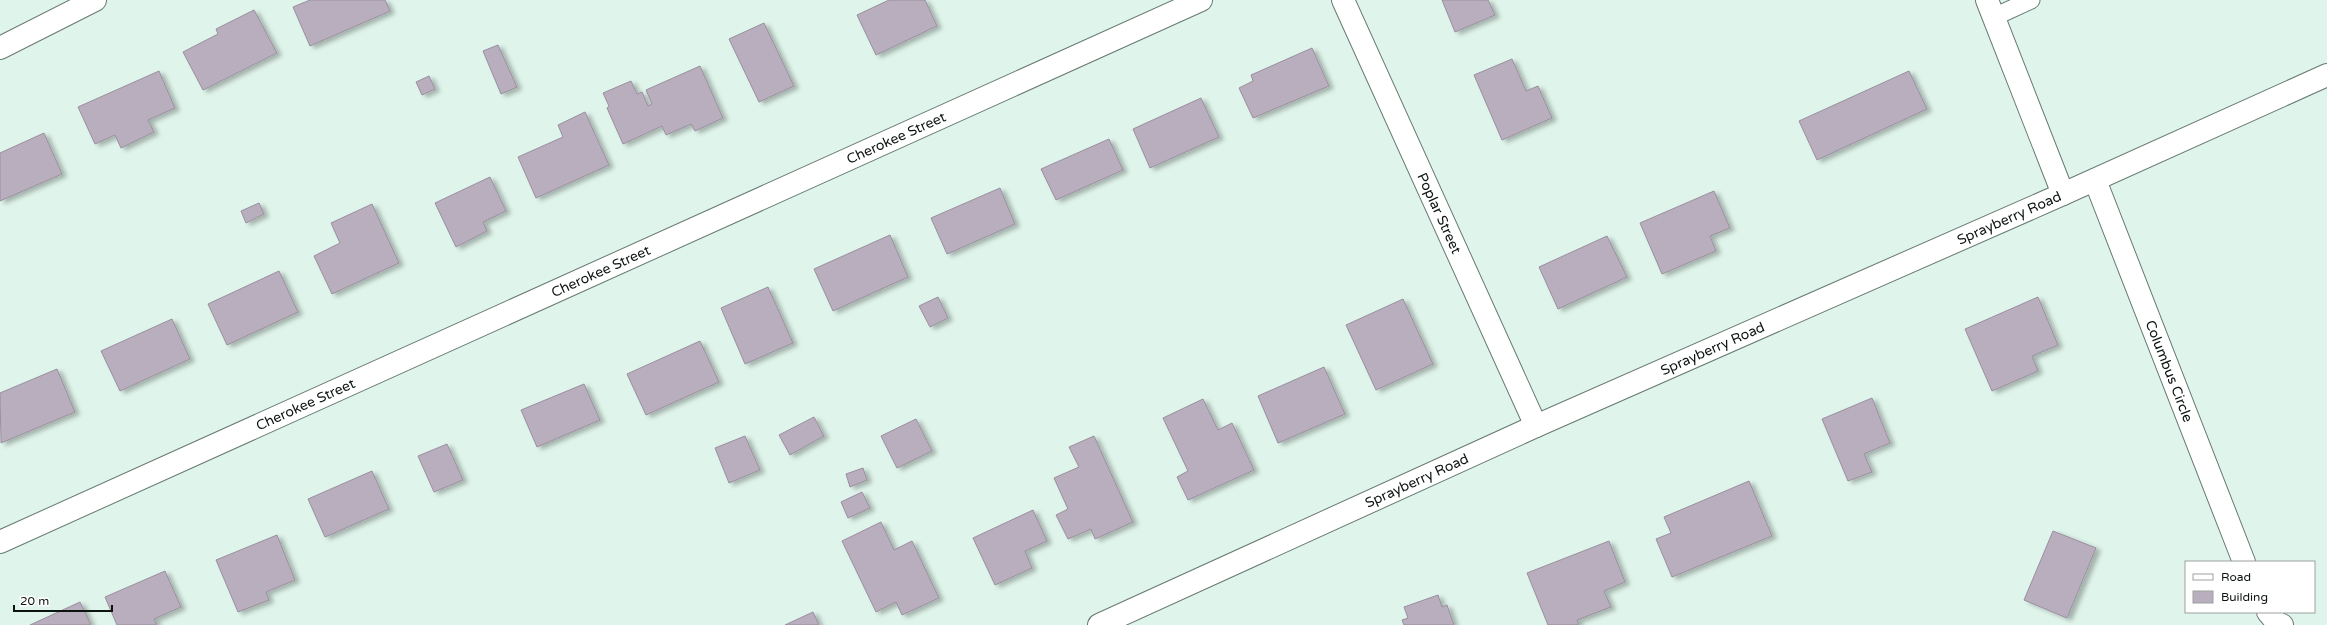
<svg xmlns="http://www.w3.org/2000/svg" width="2327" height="625" font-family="'Varela Round',sans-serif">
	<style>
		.building { fill: #b9aebd; stroke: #9a8e9e; filter: url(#shadow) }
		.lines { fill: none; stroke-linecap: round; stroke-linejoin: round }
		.service-casing { stroke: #677a72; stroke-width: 19 }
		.minor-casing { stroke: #677a72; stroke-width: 24 }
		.tertiary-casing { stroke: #677a72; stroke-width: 24 }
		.service { stroke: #fff; stroke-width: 17 }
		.minor { stroke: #fff; stroke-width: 22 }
		.tertiary { stroke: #fff; stroke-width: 22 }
		.labels { text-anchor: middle; stroke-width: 3; stroke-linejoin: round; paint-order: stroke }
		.street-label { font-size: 14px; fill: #0c1310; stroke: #fff }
	</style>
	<defs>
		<filter id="shadow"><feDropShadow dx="4.5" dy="2.5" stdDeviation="2" flood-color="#0004"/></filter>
	</defs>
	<rect width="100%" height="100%" fill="#dff4eb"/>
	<g class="building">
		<path d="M310,0H385L390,11L310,46L293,7Z"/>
		<path d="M889,0H925L937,26L876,55L857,15Z"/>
		<path d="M1442,0H1488L1495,15L1455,32Z"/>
		<path d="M254,10L277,53L203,90L183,52L218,34L216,29Z"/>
		<path d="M764,23L794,86L759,102L729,39Z"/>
		<path d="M498,45L517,87L501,94L483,51Z"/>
		<path d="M1312,48L1329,86L1253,118L1239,88L1253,81L1251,75Z"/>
		<path d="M1512,59L1526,91L1538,86L1552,118L1502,140L1474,75Z"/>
		<path d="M700,66L723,118L695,131L691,124L666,135L662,126L623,144L607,108L609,106L603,93L631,81L637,94L642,92L648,106L652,104L646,90Z"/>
		<path d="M159,71L175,108L148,120L154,132L121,148L115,135L95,144L78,107Z"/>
		<path d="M1909,71L1927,109L1817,160L1799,121Z"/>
		<path d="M429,76L435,89L422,95L416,82Z"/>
		<path d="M1201,98L1219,137L1150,168L1133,129Z"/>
		<path d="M585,112L609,165L536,198L518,157L563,137L558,125Z"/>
		<path d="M44,133L62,174L0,201V153Z"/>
		<path d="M1109,139L1123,170L1056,200L1041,169Z"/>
		<path d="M490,177L506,211L483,222L487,231L456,247L435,203Z"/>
		<path d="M1000,188L1015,224L947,254L931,218Z"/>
		<path d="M1714,191L1730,228L1710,236L1716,251L1662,274L1640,223Z"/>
		<path d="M259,203L264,214L246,223L241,211Z"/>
		<path d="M372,204L399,263L332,294L314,256L340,243L331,223Z"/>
		<path d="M890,235L908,277L833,311L814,269Z"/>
		<path d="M1607,236L1627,277L1558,309L1539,267Z"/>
		<path d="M279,271L298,312L227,345L208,304Z"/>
		<path d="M768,287L793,343L745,364L721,308Z"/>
		<path d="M938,297L948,318L930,327L919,306Z"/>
		<path d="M2038,297L2058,345L2032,356L2038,371L1992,391L1965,329Z"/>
		<path d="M1403,299L1433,364L1376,390L1346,325Z"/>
		<path d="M172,319L190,359L120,391L101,351Z"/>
		<path d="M700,341L719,382L646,415L627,374Z"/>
		<path d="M1324,367L1345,414L1278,443L1258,396Z"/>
		<path d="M57,369L75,412L1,443L0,393Z"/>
		<path d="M584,384L600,420L537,447L521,410Z"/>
		<path d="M1872,398L1890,443L1864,454L1872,472L1848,481L1822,419Z"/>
		<path d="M1203,399L1218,430L1232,423L1254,470L1188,500L1177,477L1188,471L1163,418Z"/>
		<path d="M814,417L824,436L790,455L779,435Z"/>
		<path d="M916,419L932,451L897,468L881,436Z"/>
		<path d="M745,436L760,470L729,483L715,448Z"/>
		<path d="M1094,436L1133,522L1095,539L1091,529L1068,539L1056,515L1068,509L1054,478L1079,467L1069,447Z"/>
		<path d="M447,444L463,480L434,492L418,456Z"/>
		<path d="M863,468L867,480L850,487L846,474Z"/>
		<path d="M372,471L389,509L325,537L308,499Z"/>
		<path d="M1749,481L1772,536L1672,577L1656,539L1671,533L1664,517Z"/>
		<path d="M862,492L870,508L848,518L841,502Z"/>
		<path d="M1033,510L1047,541L1025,551L1032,568L995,585L973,538Z"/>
		<path d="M881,522L894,550L912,541L939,598L902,615L896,602L876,612L842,541Z"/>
		<path d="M2053,531L2096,548L2067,618L2024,600Z"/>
		<path d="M277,535L295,580L266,592L269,600L238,612L216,560Z"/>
		<path d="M1609,541L1625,582L1604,591L1611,607L1577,620L1579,625H1548L1527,573Z"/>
		<path d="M165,571L181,607L154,619L157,625H117L105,597Z"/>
		<path d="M1438,595L1442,607L1447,605L1454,625H1404L1402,620L1408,618L1404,607Z"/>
		<path d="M80,602L91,625H30Z"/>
		<path d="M813,612L819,625H785Z"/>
	</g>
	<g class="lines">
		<defs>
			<path id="service" d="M1994,17L2031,0"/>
			<g id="minor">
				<path id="s1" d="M1343,0L1536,426"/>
				<path d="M1987,0L2063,194"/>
				<path d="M0,48L95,0"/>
				<path id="s2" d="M2095,180L2244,562"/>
				<path id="s3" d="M0,542L1201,0"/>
				<path d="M2268,612L2278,624L2282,625"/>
			</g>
			<g id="tertiary">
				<path id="s4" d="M1099,625L1536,426L2063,194L2327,75"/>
			</g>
		</defs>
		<use href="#service" class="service-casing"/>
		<use href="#minor" class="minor-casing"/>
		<use href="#tertiary" class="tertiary-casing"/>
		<use href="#service" class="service"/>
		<use href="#minor" class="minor"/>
		<use href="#tertiary" class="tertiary"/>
	</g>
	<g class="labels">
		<g class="street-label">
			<text dy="5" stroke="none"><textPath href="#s3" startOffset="983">Cherokee Street</textPath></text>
			<text dy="5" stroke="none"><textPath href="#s1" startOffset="234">Poplar Street</textPath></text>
			<text dy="5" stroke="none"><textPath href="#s4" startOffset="997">Sprayberry Road</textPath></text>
			<text dy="5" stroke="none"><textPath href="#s3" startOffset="659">Cherokee Street</textPath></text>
			<text dy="5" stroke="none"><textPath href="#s4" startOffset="673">Sprayberry Road</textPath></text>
			<text dy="5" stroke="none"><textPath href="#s2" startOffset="205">Columbus Circle</textPath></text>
			<text dy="5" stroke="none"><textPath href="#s3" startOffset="335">Cherokee Street</textPath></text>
			<text dy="5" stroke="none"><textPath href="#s4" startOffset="349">Sprayberry Road</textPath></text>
		</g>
	</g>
	<rect x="2185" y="561" width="130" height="52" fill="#ffffff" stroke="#9ea19f"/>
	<rect x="2193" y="574" width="20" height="6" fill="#ffffff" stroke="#9ea19f"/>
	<text x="2221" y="581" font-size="12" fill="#0c1310">Road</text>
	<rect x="2193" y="591" width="20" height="12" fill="#b9aebd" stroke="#9ea19f"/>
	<text x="2221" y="601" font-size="12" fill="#0c1310">Building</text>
	<path d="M14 605v6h98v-6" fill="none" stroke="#0c1310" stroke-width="2"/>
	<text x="20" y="605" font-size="12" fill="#0c1310" stroke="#ffffff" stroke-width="3" paint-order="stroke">20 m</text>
</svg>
